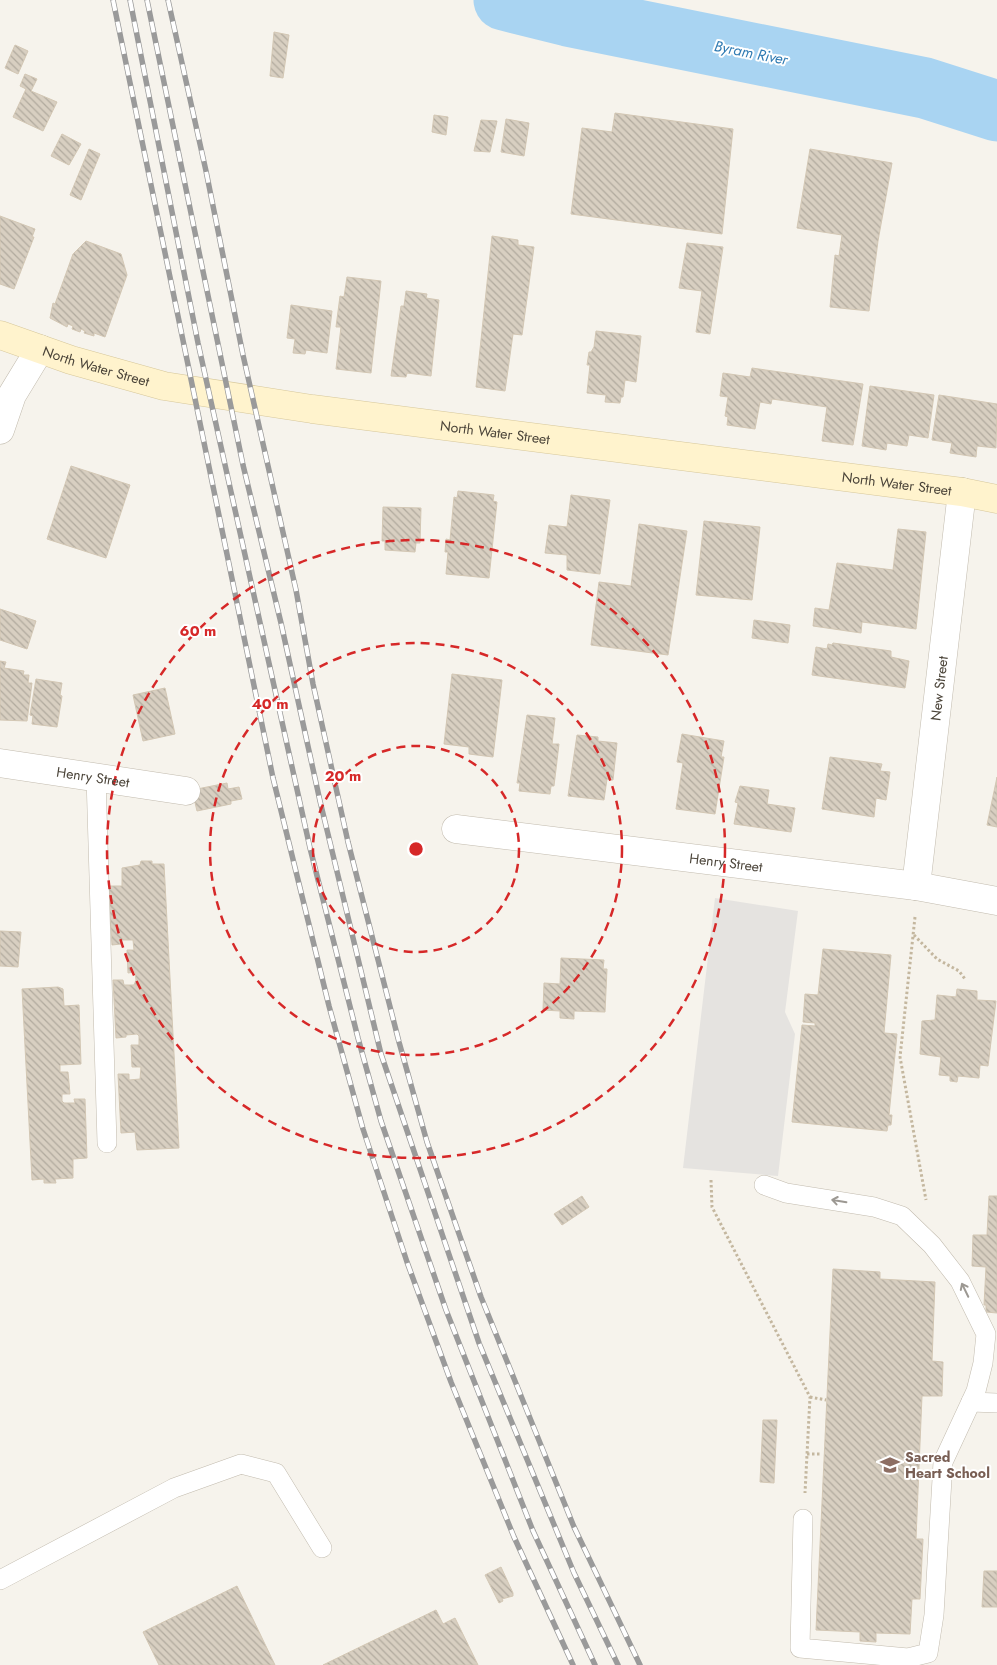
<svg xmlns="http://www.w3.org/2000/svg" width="997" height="1665" font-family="Jost,sans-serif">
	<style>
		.parking { fill: #e5e3e0 }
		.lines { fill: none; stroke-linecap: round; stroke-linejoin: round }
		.river { stroke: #a9d4f2; stroke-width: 61 }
		.building { fill: url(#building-back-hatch); stroke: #d3c7b4 }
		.lane-casing { stroke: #c2bbae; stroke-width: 20 }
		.street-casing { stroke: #c2bbae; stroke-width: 29 }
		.secondary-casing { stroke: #d6c79b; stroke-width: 29 }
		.path { stroke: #c4b79f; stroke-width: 3; stroke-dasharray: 2.5 2.5; stroke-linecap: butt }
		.lane { stroke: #fff; stroke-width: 19 }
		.street { stroke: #fff; stroke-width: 28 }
		.secondary { stroke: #fff3cd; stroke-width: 28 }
		.rail-casing { stroke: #9a9a9a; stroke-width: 5.5 }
		.rail { stroke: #fff; stroke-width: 4; stroke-dasharray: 11; stroke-linecap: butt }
		.oneway { stroke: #9c9892 }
		.ring { fill: none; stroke: #d62828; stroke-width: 2.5; stroke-dasharray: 9 6 }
		.labels { text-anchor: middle; stroke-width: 4; stroke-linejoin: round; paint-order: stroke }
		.street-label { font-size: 14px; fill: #4b4439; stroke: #fff }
		.education-label { font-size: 14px; font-weight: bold; fill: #785e54; stroke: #fff; text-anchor: start }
		.water-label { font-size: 15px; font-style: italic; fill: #2e7ab2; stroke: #fff }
		.centre { fill: #d62828; stroke: #fff; stroke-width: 2.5 }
		.ring-label { font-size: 15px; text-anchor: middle; font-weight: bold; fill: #d62828; stroke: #fff; stroke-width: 4; stroke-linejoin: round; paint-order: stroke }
	</style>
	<defs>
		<pattern id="building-back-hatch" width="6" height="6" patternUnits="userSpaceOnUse" patternTransform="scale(1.25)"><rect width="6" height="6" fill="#d8cfc1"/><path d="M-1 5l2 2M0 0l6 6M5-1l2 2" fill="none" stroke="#b1aa9e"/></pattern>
	</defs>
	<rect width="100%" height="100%" fill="#f6f3ec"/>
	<path class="parking" d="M715,898L798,911L785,1012L795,1034L778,1176L683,1168Z"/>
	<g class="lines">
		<path class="river" d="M504,0L568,16L925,88L997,111"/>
	</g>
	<g class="building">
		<path d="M274,32L289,35L283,78L270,76Z"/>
		<path d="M15,45L28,51L18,74L5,68Z"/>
		<path d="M25,74L37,79L31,91L57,102L43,131L13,117L26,89L20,86Z"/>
		<path d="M615,113L733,129L722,234L571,214L582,128L612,132Z"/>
		<path d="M434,115L448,117L446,135L432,132Z"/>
		<path d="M506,119L529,123L524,156L501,152Z"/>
		<path d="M481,120L497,121L490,152L474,151Z"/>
		<path d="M62,134L81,144L69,165L51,156Z"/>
		<path d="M89,149L100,154L81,200L70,195Z"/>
		<path d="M810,149L892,163L878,241L869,311L830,307L835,255L839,256L842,235L797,228Z"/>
		<path d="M0,216L35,229L32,237H34L14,289L0,284Z"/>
		<path d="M492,236L518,240V245L534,247L522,335L513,334L505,391L476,387Z"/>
		<path d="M86,241L121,254L127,275L105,337L94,333V336L84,333L85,331L81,329L80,332L72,329L73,326L68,324L67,327L50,318L53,303L55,304L73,254Z"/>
		<path d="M687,243L723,247L710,334L696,332L702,291L679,288Z"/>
		<path d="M347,277L381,281L371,373L336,369L341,327H336L340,296L344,297Z"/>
		<path d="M406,291L427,294L426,298L439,300L431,376L407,373L406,377L391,376L401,306H404Z"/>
		<path d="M291,305L332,311L327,353L306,350L305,354L293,353L295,339L287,338Z"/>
		<path d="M596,331L641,336L636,382L625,380L623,397H621L620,403L605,402L606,395L587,393L590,365H587L589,352H591L594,347Z"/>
		<path d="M752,368L863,384L853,445L822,441L827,407L772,399L771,404L760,402L755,429L727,425L728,417L725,416L728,397L720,396L723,373L750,377Z"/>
		<path d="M870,386L934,395L928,438L909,435L907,446L887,443L886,450L862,446Z"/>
		<path d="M939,395L997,404L996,448L977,446L976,457L950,453L952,443L932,440Z"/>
		<path d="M71,466L130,485L106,558L47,539Z"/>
		<path d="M458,491L494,495L493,501L497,502L489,578L446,574L448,552H445L446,539L450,540L454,497L457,498Z"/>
		<path d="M571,495L610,500L600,574L567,570V555L545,553L549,525L567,527Z"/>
		<path d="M383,507L421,508L420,543H416L415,552L385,550V541H382Z"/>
		<path d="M704,521L760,527L752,600L696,595Z"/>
		<path d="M639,524L687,531L668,655L591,645L599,582L631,586Z"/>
		<path d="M898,529L926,532L916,629L862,622L861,633L813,626L815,608L829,610L837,563L893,570Z"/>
		<path d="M0,609L36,621L27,649L0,640Z"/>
		<path d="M754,620L790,625L788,643L752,638Z"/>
		<path d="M833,643L891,651V657L909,661L905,688L812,675L816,647L827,649L828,644L832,645Z"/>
		<path d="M0,661L6,662L4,668L24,671L23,675H29L28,683H32L27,721L0,720Z"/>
		<path d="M452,674L502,680L493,757L469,754V747L444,744Z"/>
		<path d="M36,679L62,683L60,695L62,696L57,727L32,724L33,716L30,715Z"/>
		<path d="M165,688L175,734L143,741L133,695Z"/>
		<path d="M527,715L555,718L552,744H559L554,786H551L550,794L519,791L520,783H517Z"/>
		<path d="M682,734L724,741L721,757H724L715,814L676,809L683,763L677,762Z"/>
		<path d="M577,735L598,737V741L617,743L613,780L607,779L604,800L568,796Z"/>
		<path d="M830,757L882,764L880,771L890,772L886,800L876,798L874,817L822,809Z"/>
		<path d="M997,777V827L987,825Z"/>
		<path d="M227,783L228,789L239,787L242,799L231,801V804L197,811L192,790Z"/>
		<path d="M740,786L769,790L767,804L795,808L791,832L734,824L738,803L735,802Z"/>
		<path d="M141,861H152V864H164L179,1148L137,1150L135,1132L121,1133L118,1074H129V1080L140,1079L141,1067H132L131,1045H139V1036L137,1034L126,1035V1037L116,1038L113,980H123L124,985H134L136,980L135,972L128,973L127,950H134L133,940H121V944L112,945L108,886H122V868L140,865Z"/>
		<path d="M0,931L21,932L18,967L0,966Z"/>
		<path d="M823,949L891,955L884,1033L897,1034L889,1115H892L891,1125H888L887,1131L792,1122L802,1025L815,1026V1023L803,1022L805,994L818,995Z"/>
		<path d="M561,958L604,960L603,969H607L605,1012L574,1011V1019L560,1018V1011L543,1010L544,983L560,984Z"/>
		<path d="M58,987L63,989L64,1006L79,1005L81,1064L60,1065V1072H68L70,1094H62V1101L64,1103H75L74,1099H85L87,1158L73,1159V1178L55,1179L56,1183H44V1179L32,1180L22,989Z"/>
		<path d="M957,989L977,991V1000L996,1001L988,1066L980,1065L979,1078L958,1076L957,1082L950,1081V1076L939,1075L941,1057L920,1054L922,1021L935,1020L937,995L956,997Z"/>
		<path d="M582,1196L589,1207L562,1225L554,1214Z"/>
		<path d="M989,1196H997V1313L986,1312V1305H984L986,1267L972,1266L973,1235H987Z"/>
		<path d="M833,1269L880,1272V1279L935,1282L932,1361L943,1362L942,1396H922L916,1539H923L920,1599H912L910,1634L876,1633V1642L860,1641V1632L816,1630Z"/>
		<path d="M763,1420H777L774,1483L760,1482Z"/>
		<path d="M501,1567L513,1593V1596L502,1599L503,1601L499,1603L485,1575Z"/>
		<path d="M984,1571H997V1607H982Z"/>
		<path d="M237,1586L275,1665H159L143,1632Z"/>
		<path d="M436,1610L443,1624L455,1618L478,1665H323Z"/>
	</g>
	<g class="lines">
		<defs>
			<g id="lane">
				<path d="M96,777L107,1143"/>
				<path d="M764,1185L786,1193L874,1207L902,1216L932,1245L960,1281L986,1334L983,1363L976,1391L943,1462L934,1615L928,1653L908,1658L800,1648L803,1519"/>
				<path d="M971,1402L997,1403"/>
				<path d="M0,1580L174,1488L241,1464L276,1473L322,1548"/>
			</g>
			<g id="street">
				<path d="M0,430L12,395L40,349"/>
				<path id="s1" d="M0,763L186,791"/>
				<path id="s2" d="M456,829L916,886L997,901"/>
				<path id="s3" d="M916,886L962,492"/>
			</g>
			<g id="secondary">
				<path id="s4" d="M0,335L71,360L164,386L312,409L962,492L997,499"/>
			</g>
		</defs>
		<use href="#lane" class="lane-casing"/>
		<use href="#street" class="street-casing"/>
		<use href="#secondary" class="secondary-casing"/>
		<g class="path">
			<path d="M915,917L900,1057L926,1200"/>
			<path d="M914,935L937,959L959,971L965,979"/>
			<path d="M711,1180L712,1207L810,1397L805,1493"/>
			<path d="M810,1397L826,1400"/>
			<path d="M807,1454H822"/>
		</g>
		<use href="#lane" class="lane"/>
		<use href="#street" class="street"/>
		<use href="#secondary" class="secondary"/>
		<defs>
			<g id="rail">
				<path d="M113,0L273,778L329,1006L363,1129L407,1262L451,1382L514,1537L573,1665"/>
				<path d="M130,0L198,343L310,848L358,1038L381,1121L446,1310L533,1531L595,1665"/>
				<path d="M147,0L243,465L281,623L320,801L381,1054L479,1343L574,1573L618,1665"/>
				<path d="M168,0L206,171L243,355L296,590L313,684L348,842L399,1042L427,1142L481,1297L574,1527L640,1665"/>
			</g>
		</defs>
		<use href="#rail" class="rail-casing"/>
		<use href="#rail" class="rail"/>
	</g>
	<defs><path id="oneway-shaft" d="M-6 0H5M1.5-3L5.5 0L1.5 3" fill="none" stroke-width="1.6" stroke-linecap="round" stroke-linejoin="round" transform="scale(1.25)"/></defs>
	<g class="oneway">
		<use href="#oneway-shaft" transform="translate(839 1201) rotate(-171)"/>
		<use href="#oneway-shaft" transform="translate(965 1290) rotate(-116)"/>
	</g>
	<g class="ring">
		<circle cx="416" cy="849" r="103"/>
		<circle cx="416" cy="849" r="206"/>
		<circle cx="416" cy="849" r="309"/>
	</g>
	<defs>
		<symbol id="school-bare" viewBox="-9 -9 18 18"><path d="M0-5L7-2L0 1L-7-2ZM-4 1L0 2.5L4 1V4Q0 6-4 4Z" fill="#8d6e63" stroke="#fff" stroke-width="2.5" paint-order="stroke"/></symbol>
	</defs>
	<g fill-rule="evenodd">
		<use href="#school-bare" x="876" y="1451" width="28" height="28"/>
	</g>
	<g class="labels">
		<g class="street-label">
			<text dy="5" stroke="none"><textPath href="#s4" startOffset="101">North Water Street</textPath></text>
			<text dy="5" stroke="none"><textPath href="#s4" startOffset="506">North Water Street</textPath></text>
			<text dy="5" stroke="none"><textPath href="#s4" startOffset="911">North Water Street</textPath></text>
			<text dy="5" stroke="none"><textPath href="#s3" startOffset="199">New Street</textPath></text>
			<text dy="5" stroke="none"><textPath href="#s1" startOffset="94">Henry Street</textPath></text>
			<text dy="5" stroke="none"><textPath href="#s2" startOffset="272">Henry Street</textPath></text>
		</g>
		<g class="education-label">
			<text x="905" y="1462">Sacred<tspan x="905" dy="16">Heart School</tspan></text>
		</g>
		<g class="water-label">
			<text transform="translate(751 53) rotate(11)" y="5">Byram River</text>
		</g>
	</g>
	<circle cx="416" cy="849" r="8" class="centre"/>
	<g class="ring-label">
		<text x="198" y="636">60 m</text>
		<text x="270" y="709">40 m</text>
		<text x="343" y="781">20 m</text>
	</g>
</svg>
